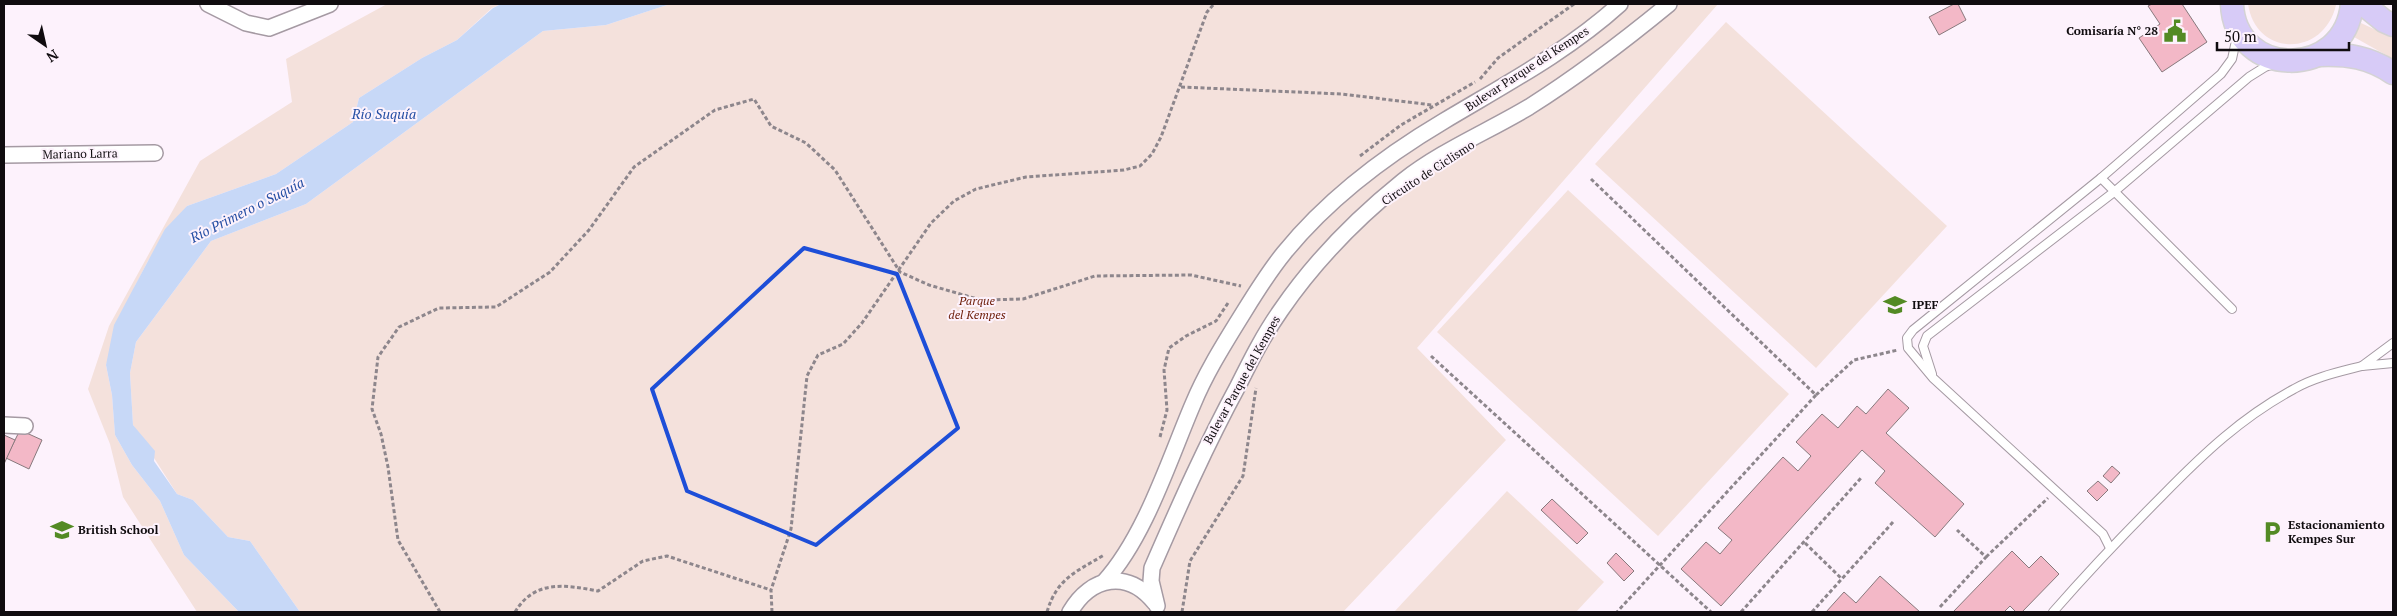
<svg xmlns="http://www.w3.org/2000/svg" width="2397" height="616" font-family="'PT Serif',serif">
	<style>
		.green { fill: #f4e1dc }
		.water { fill: #c7d8f7 }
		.building { fill: #f3b8c7; stroke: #88797d }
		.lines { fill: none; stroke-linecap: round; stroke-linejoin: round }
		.lane-casing { stroke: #a59aa3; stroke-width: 10 }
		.street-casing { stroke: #a59aa3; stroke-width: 18 }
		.primary-casing { stroke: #d4d3d4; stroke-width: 25 }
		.path { stroke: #8d868c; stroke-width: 3; stroke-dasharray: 4 2.5; stroke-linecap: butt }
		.lane { stroke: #fff; stroke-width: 8 }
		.street { stroke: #fff; stroke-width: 15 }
		.primary { stroke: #d7cbf7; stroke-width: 22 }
		.marked { fill: none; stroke: #1d4ed8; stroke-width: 4; stroke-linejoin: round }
		.labels { text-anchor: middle; stroke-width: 4; stroke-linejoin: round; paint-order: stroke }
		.poi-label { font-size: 12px; font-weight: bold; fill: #100c0f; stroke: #fdf2fc; text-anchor: start }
		.street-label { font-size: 12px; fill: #100c0f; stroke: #fdf2fc }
		.park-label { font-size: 12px; font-style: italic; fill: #6d1c07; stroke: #fdf2fc }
		.water-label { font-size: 14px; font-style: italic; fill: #254ea4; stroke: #fdf2fc }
	</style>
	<rect width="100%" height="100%" fill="#fdf2fc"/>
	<g class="green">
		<path d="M387,4H501L492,8L457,40L422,58L359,98L353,122L276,174L187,206L148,261L135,286L106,365L112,395L115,435L132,465L160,501L184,555L239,612H197L123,497L110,444L88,389L109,326L200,161L292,102L286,59Z"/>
		<path d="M670,4H1718L1417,348L1506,440L1343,612H300L250,541L228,537L193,500L177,494L133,425L130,373L136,342L211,241L306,204L543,31L606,25Z"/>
		<path d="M2248,4H2336V5C2324,57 2256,58 2248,4Z"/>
		<path d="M1726,22L1947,226L1816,368L1595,164Z"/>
		<path d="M2361,23L2393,38V59L2354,37Z"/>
		<path d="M1568,190L1789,394L1658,536L1437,332Z"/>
		<path d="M1507,491L1604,582L1576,612H1394Z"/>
	</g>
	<path class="water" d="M501,4H670L606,25L543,31L306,204L211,241L136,342L130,373L133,425L155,451L154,461L177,494L193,500L228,537L250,541L300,612H239L184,555L160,501L132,465L115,435L112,395L106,365L114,325L165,229L187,206L276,174L353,122L359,98L422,58L457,40L493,8Z"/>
	<g class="building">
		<path d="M1954,4H1958L1966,20L1939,35L1929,17Z"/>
		<path d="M2152,4H2182L2207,42L2162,72L2139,38L2160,24L2148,6Z"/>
		<path d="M1888,389L1909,408L1886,433L1964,504L1935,537L1875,483L1885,471L1862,450L1721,606L1681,569L1706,542L1720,554L1732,540L1718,528L1783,457L1798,471L1811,456L1796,442L1822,414L1838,428L1857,406L1866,414Z"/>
		<path d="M20,430L42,440L29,469L6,458Z"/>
		<path d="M4,435L15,440L4,464Z"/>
		<path d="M2112,466L2120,473L2111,483L2103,476Z"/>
		<path d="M2098,481L2108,490L2097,501L2087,491Z"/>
		<path d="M1552,499L1588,533L1577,544L1541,510Z"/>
		<path d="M2012,551L2029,568L2041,556L2059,574L2022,612H2016L2010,606L2004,612H1953Z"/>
		<path d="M1616,553L1634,571L1624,581L1607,563Z"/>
		<path d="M1880,576L1920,612H1826L1844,592L1856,603Z"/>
	</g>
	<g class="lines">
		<defs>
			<g id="lane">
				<path d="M2101,178L2232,309"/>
				<path d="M2393,343L2362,366L2393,363"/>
				<path d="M1932,374L1923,346L1927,336L2114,192L2249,77L2265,67L2274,64"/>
				<path d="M2110,548L2103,534L1933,378L1908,348L1907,338L1913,330L2101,178L2221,74L2232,59L2237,36"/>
				<path d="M2053,612C2088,572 2124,534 2162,496C2203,454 2242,417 2294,389C2315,377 2339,372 2362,366"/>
			</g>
			<g id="street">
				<path d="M208,4L246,23L269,28L330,4"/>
				<path d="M4,155L155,153"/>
				<path d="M4,425L25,426"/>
				<path d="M1104,582C1145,537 1169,460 1193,404C1205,375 1221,349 1237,323C1252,299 1266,275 1284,253C1327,200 1385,156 1444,121C1504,85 1567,52 1620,4"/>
				<path d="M1157,606L1151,581L1152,568C1179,506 1206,445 1238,386C1251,360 1264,334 1281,310C1314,262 1357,218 1403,181C1441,151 1487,132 1529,107C1578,76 1624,41 1669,4"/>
				<path d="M1070,612C1091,576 1128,569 1155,603"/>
			</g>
			<g id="primary">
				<path d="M2232,4C2235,79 2345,80 2352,4"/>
				<path d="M2363,4L2384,21L2393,25"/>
				<path d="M2320,55C2348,54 2369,57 2393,73"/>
			</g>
		</defs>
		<use href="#lane" class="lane-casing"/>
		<use href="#street" class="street-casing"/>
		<use href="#primary" class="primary-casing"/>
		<g class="path">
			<path d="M1480,79L1498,58L1574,4"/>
			<path d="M1181,87L1342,94L1432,105"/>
			<path d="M1360,156L1401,125L1475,82"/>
			<path d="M1591,179L1816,395L1617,612"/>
			<path d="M1431,356L1711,612"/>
			<path d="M1816,395L1854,360L1898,350"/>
			<path d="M1160,437L1167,410L1164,370L1169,348L1186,336L1216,321L1228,303"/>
			<path d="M1805,543L1842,579"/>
			<path d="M1986,557L2048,498"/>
			<path d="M1940,607L1986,557L1957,530"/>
			<path d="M440,612L398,540L388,467L381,434L372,409L378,357L399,327L439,308L496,307L550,272L589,230L634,167L715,110L754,99L771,126L806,143L835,170L900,272L929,285L981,300L1023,299L1095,276L1191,275L1241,286"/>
			<path d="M515,612C535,579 566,585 598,591L643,561L667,556L771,590"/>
			<path d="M772,612L771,590L791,529L807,376L818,355L843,344L862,323L931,223L954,201L976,189L1026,177L1124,170L1140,166L1152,154L1161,137L1207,12L1214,4"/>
			<path d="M1047,612C1057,578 1076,572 1104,555"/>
			<path d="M1182,612L1190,561L1243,476L1256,388"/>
			<path d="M1741,612L1861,478"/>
			<path d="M1812,612L1894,521"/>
		</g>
		<use href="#lane" class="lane"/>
		<use href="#street" class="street"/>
		<use href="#primary" class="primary"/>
	</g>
	<path class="marked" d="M804,248L897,274L958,428L816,545L687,491L652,389Z"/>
	<defs>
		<symbol id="civic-bare" viewBox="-9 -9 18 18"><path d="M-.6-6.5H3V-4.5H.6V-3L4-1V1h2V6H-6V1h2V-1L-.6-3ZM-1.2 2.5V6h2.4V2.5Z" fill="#538a24" stroke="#fdf2fc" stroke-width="2.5" paint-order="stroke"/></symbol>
		<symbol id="university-bare" viewBox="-9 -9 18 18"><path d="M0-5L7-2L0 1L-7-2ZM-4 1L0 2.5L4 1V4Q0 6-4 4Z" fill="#538a24" stroke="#fdf2fc" stroke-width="2.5" paint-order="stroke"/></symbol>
		<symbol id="school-bare" viewBox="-9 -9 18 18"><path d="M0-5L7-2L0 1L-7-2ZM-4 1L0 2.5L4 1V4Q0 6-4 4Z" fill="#538a24" stroke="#fdf2fc" stroke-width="2.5" paint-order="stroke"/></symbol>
		<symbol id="parking-bare" viewBox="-9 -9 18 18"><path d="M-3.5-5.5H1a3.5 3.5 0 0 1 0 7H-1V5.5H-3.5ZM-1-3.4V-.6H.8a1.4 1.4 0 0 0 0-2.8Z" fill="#538a24" stroke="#fdf2fc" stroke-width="2.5" paint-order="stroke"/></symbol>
	</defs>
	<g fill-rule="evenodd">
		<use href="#civic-bare" x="2159" y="15" width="32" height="32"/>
		<use href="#university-bare" x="1879" y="289" width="32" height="32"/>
		<use href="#school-bare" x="46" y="514" width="32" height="32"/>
		<use href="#parking-bare" x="2256" y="516" width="32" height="32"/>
	</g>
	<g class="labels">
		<g class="poi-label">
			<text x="2158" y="35" text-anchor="end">Comisaría N° 28</text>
			<text x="1912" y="309">IPEF</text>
			<text x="2288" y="529">Estacionamiento<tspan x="2288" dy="14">Kempes Sur</tspan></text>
			<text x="78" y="534">British School</text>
		</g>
		<g class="street-label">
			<text transform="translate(1527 69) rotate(-33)" y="4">Bulevar Parque del Kempes</text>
			<text transform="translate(80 154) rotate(-1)" y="4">Mariano Larra</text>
			<text transform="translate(1428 173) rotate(-33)" y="4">Circuito de Ciclismo</text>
			<text transform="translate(1242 380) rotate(-61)" y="4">Bulevar Parque del Kempes</text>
		</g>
		<g class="park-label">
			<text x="977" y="305">Parque<tspan x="977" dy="14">del Kempes</tspan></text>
		</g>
		<g class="water-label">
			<text x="384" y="119">Río Suquía</text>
			<text transform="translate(247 210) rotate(-27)" y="5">Río Primero o Suquía</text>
		</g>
	</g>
	<rect width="2397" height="616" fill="none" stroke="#100c0f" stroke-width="10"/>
	<g transform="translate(45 45) rotate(146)" stroke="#fdf2fc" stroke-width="4" paint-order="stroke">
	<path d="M0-4L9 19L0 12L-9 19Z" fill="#100c0f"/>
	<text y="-8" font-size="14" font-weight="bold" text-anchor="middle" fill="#100c0f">N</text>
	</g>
	<path d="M2217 42v8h132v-8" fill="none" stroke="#100c0f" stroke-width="2.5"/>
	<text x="2224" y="42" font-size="15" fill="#100c0f" stroke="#fdf2fc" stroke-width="4" paint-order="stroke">50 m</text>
</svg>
